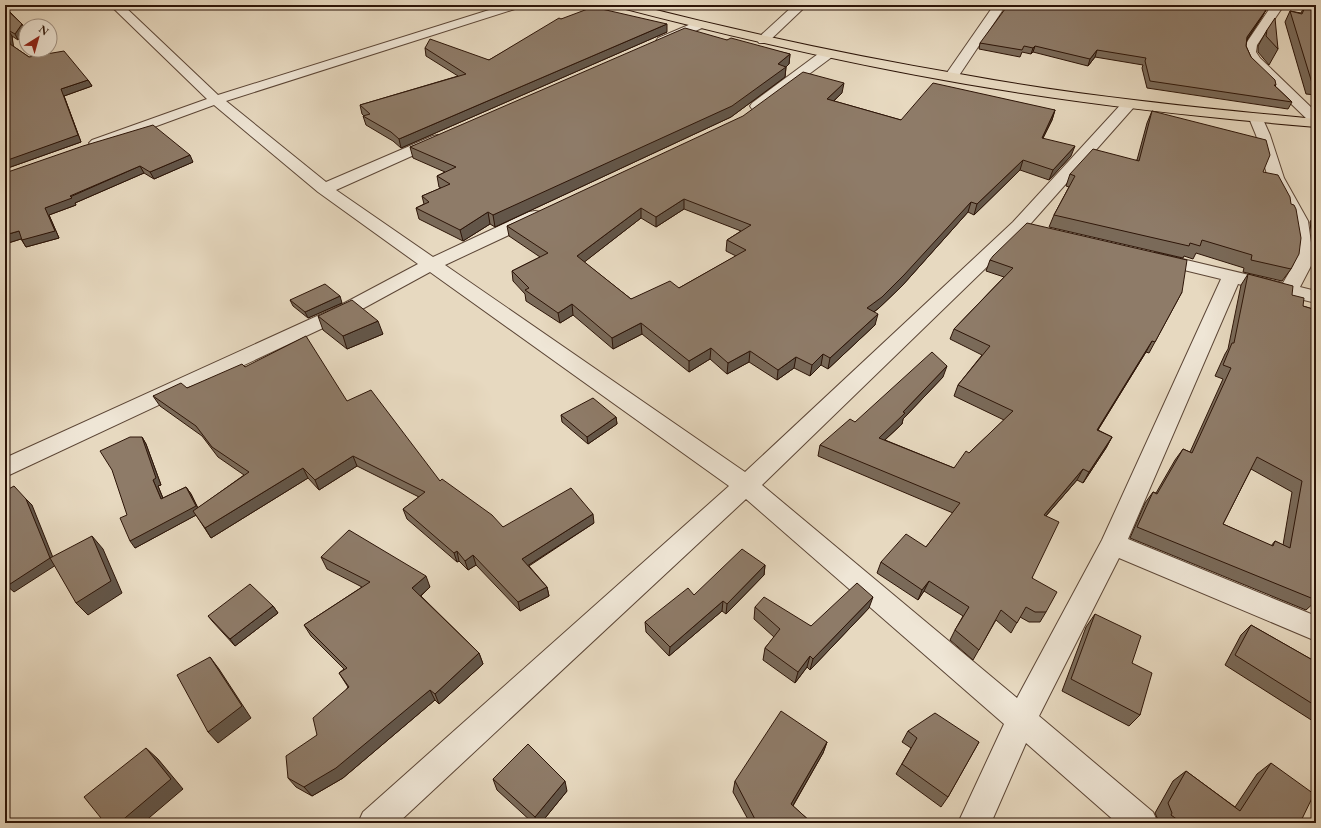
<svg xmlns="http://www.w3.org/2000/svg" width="1321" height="828" font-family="'EB Garamond',serif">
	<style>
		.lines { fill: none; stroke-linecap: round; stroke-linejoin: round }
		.street-casing { stroke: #5c4636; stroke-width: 2 }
		.primary-casing { stroke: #2d1508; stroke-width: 2 }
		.street { fill: #efe6d6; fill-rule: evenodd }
		.primary { fill: #e7d9c0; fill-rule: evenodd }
		.wall { fill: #7a6a59; stroke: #2d1508; fill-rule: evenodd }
		.shaded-wall { fill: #635649; stroke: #2d1508 }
		.building { fill: #8e7b68; stroke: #2d1508; fill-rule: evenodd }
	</style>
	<rect width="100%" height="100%" fill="#e7d9c0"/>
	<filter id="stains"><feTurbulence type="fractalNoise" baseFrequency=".005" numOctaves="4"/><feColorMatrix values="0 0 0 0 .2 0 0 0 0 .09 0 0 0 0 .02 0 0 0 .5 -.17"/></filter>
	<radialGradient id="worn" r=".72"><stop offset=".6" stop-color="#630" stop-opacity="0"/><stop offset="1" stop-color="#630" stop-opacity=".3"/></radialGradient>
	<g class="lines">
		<defs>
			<g id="street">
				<path d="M110,5H123L218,95L505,5H523L521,7L226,101L326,182L433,136L438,135L443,136L445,139L443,142L336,190L433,257L529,212L535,211L541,212L543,216L541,220L445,265L745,472L1013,222L1124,101L1129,100L1134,101L1136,104L1134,107L1025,230L762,485L1017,698L1102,540L1221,279L1151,262L1148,258L1151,254L1157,253L1283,283L1294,264V250L1290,221L1268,178L1256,135L1249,118L1251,115L1256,114L1261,115L1270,135L1284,178L1308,221L1312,250V264L1300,287L1316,291V303L1238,284L1128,539L1316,616V641L1119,558L1039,716L1153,812L1158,823H1117L1026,743L991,823H958L1004,724L746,499L398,823H358L363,812L729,486L430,272L353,314L5,477V458L339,306L418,264L318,192L214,105L102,146L97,148L92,146L89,143L92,140L207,99Z"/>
				<path d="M794,5H807L767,43H759L757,40L759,37Z"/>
				<path d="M994,5H1006L956,80H946L944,77Z"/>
				<path d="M1272,5H1284L1257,45L1256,52L1260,58L1316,112V124L1311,123L1249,63L1244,52L1245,45Z"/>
				<path d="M698,21L702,22L704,25L702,28L666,44H658L656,41L658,38Z"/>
				<path d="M827,50L832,51L833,54L832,57L762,109L757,110L752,109L750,106L752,103L822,51Z"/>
			</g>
			<path id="primary" d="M616,5H636C745,33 854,56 965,75C1081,96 1199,108 1316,119V127C1199,117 1082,104 966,84C849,64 733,37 618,7Z"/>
		</defs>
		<use href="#street" class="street-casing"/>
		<use href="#primary" class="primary-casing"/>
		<use href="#street" class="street"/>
		<use href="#primary" class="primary"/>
	</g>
	<g class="wall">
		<path d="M1305,5H1316V95L1306,94L1285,22L1290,11L1301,13Z"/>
		<path d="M7,7L8,10L22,24L26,30L18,40L12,36L13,46L29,57L88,80L92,86L64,96L81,142L5,169Z"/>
		<path d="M1266,10L1262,17L1247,40L1246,46L1251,57L1276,85L1275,86L1292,102L1288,109L1147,88L1142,68L1143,65L1095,57L1088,66L1033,52L1031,54L1022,52L1020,57L979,49L980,43Z"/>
		<path d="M561,19L667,32L401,148L393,141L366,125L363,116H364L362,114L360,105L458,76L426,56L425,48L489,60Z"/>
		<path d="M1267,30L1278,49L1269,65L1258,52V46Z"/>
		<path d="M727,40L790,54L789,64L786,67L785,77L731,117L495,227L490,224L463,241L419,219L416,208L424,204L422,196L441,188L439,187L437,176L445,172L413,158L410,147Z"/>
		<path d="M842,93L834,101L901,120L1055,110L1052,120L1043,138L1071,156L1049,180L1020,170L974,215L968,212L902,286L879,308L874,312L875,325L828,369L821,365L810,376L794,368L777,380L749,362L727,374L710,359L689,372L642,334L613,349L573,315L560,323L526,301L525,294L513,281L512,271L540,257L509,236L507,226ZM684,209L741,231L727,240L726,251L736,256L679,288L631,299L584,262L641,218L656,227Z"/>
		<path d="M1152,111L1263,172L1291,269L1282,281L1243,272L1244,268L1196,253L1193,259L1184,256L1183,258L1049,227L1054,215L1069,187L1066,186L1070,174L1137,160L1147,123Z"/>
		<path d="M193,162L154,179L144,173L75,203L76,205L49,215L59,238L26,247L21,239L5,244V173Z"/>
		<path d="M1316,212V253H1314L1310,222Z"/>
		<path d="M990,260L1182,292L1149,353L1146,352L1098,430L1112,437L1106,448L1083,483L1077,480L1046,516L1032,578L1046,612L1040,622H1029L1020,617L1011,633L996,620L973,660L950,640L955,630L963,616L924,591L918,600L877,573L881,562L926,547L953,513L818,456L820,445L855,422L943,377L903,419L902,424L885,440L954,468L969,453L1004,420L954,396L958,385L982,355L950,339L954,329L1004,277L986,271Z"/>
		<path d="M1248,274L1292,295L1303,306L1316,310V601L1306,610L1130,538L1145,503L1153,492L1156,493L1175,460L1183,449L1190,452L1223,379L1215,376L1225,354L1228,349L1241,285ZM1251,469L1292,492L1283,545L1275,541L1271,546L1223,524Z"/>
		<path d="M290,300L342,303L308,318L293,306Z"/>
		<path d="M318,316L383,334L347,349L323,330Z"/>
		<path d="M245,367L347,401L440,481L503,527L594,523L529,566L547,587L549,596L520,611L476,565L468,570L459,561L457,562L407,519L403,509L419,497L357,466L319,490L308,478L211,538L196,515L135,548L142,437L146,444L161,485L158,486L163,498L186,487L191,494L198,508L244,475L218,457L202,436L160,406L153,396L187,388Z"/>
		<path d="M561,415L616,417L617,424L588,444L562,422Z"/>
		<path d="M321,557L430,587L421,596L479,653L483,664L439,704L435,700L343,778L312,796L296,787L288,778L317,735L348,687L339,673L344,669L311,636L304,625L362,587L327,569Z"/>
		<path d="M765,565L764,575L726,614L722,611L669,656L646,632L645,622L694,595Z"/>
		<path d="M273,606L278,613L235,646L213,622L208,616Z"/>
		<path d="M755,607L811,626L869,608L810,670L807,667L795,683L763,660L765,648L774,637L754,619Z"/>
		<path d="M1095,614L1132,663L1140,715L1129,726L1062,691L1086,627Z"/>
		<path d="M1251,625L1316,662V723L1225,665L1241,635Z"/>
		<path d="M908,731L979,742L948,797L941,807L896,774L911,748L902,742Z"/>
		<path d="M827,742L823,753L793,806L812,823H750L733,792L735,781Z"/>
		<path d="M1271,763L1300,823H1159V822L1155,813L1173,781L1186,771L1235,807L1257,774Z"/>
		<path d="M493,779L567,791L541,823H533L497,790Z"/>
	</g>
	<g class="shaded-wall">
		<path d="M5,5H6L7,7L8,14L5,8Z"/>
		<path d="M1266,10L1262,17L1244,44L1247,37Z"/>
		<path d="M22,24L26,30L18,40L15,34Z"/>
		<path d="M667,24V32L401,148L399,139Z"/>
		<path d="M8,30L12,36L14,50L10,44Z"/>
		<path d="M1035,46L1033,52L1031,54L1033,48Z"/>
		<path d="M1097,50L1095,57L1088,66L1090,59Z"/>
		<path d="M790,54L789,64L786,67L785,77L731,117L495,227L493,215L778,64Z"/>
		<path d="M88,80L92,86L64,96L81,142L5,169V161L61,89Z"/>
		<path d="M844,83L842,93L826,108L827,99Z"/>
		<path d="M1055,110L1052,120L1038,148L1042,138Z"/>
		<path d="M1075,146L1071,156L1049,180L1053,170Z"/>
		<path d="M190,155L193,162L154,179L150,172Z"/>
		<path d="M1023,160L1020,170L974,215L977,204Z"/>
		<path d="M140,166L144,173L75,203L76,205L49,215L59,238L26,247L22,240L45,208Z"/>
		<path d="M684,199V209L656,227V217Z"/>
		<path d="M971,202L968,212L902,286L879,308L864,319L867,308Z"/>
		<path d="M641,208V218L578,267L577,256Z"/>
		<path d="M488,212L490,224L463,241L460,230Z"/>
		<path d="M19,231L24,238L5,244V235Z"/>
		<path d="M340,296L342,303L308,318L305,312Z"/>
		<path d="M572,304L573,315L560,323L558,313Z"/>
		<path d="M878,314L875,325L828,369L830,358Z"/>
		<path d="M378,321L383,334L347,349L343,336Z"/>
		<path d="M641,323L642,334L613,349L612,338Z"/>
		<path d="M1152,341L1146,352L1091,441L1097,430Z"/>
		<path d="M711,348L710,359L689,372V361Z"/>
		<path d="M750,351L749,362L727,374L728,363Z"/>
		<path d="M823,354L821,365L810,376L812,365Z"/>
		<path d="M796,357L794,368L777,380L778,370Z"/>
		<path d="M947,366L943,377L903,419L902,424L876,448L879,438L903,412Z"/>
		<path d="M616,417L617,424L588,444L587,437Z"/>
		<path d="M142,437L146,444L161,485L158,486L166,506L161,499L153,480Z"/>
		<path d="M1112,437L1106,448L1083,483L1089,472Z"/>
		<path d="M353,456L357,466L319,490L315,480Z"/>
		<path d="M303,468L308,478L211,538L205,528Z"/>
		<path d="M1083,469L1077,480L1038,525L1044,515Z"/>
		<path d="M186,487L191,494L200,513L135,548L130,541Z"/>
		<path d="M26,499L32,505L56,565L14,592L7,586Z"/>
		<path d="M593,514L594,523L524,568L522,559Z"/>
		<path d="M92,536L103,549L122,593L88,615L76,603Z"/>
		<path d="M457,551L459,561L457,562L454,553Z"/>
		<path d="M473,555L476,565L468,570L465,561Z"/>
		<path d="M765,565L764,575L726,614L727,604Z"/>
		<path d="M426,576L430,587L417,599L412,588Z"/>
		<path d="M929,581L924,591L918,600L922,590Z"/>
		<path d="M547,587L549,596L520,611L518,602Z"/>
		<path d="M873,597L869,608L810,670L813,659Z"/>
		<path d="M723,601L722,611L669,656L670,647Z"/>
		<path d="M273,606L278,613L235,646L230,639Z"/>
		<path d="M479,653L483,664L439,704L435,694Z"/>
		<path d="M810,656L807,667L795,683L798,672Z"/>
		<path d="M210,657L219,669L251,718L218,743L208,732Z"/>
		<path d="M430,690L435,700L343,778L312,796L304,787Z"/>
		<path d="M827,742L823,753L788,814L791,804Z"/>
		<path d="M146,748L158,759L183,789L143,823H119Z"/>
		<path d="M565,781L567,791L541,823H537L535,817Z"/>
	</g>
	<g class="building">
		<path d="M1008,5H1242L1266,10L1247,37L1246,46L1251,57L1275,80L1276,85H1274L1292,102L1150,81L1145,61L1146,58L1097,50L1090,59L1035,46L1033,48L1024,46L1022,50L980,43Z"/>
		<path d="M1306,5H1316V83H1312L1290,11L1302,14Z"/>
		<path d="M593,7L667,24L399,139L391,132L363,116L370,114L360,105L466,74L425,48L430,39L489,60L559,18L561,19Z"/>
		<path d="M5,8L22,24L15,34L8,30L10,44L29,57L64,51L88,80L61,89L78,135L5,161Z"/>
		<path d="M1275,18L1278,49L1266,36L1267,30Z"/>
		<path d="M685,28L727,40L731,38L790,54L778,64L786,67L732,106L493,215L488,212L460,230L416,208L429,202L422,196L450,184L437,176L456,167L410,147Z"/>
		<path d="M803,72L844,83L827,99L901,120L933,83L1055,110L1042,138L1075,146L1053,170L1023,160L977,204L971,202L904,275L882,297L867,308L878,314L830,358L823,354L812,365L796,357L778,370L750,351L728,363L711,348L689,361L641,323L612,338L572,304L558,313L525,290L529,288L512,271L548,253L507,226L743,116ZM684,199L751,225L727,240L746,250L679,288L670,281L631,299L577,256L641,208L656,217Z"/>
		<path d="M1152,111L1266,140L1270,155L1263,172L1278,175L1290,197L1291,204L1294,205L1296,209L1301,238L1299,254L1291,269L1251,260L1252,255L1202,240L1200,246L1190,243L1189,246L1054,215L1075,176L1070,174L1093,149L1139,161Z"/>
		<path d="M153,125L190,155L150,172L140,166L70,196L72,198L45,208L55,231L22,240L19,231L5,235V173L83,146Z"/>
		<path d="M1027,223L1187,260L1182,292L1155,342L1152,341L1097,430L1112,437L1089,472L1083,469L1044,515L1059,522L1032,578L1057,592L1046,612H1035L1026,607L1017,623L1001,610L979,650L955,630L969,607L929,581L922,590L881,562L906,534L926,547L960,503L820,445L850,419L855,422L932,352L947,366L903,412L905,413L879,438L954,468L966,451L969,453L1013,411L958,385L990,346L954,329L1013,268L990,260L993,256Z"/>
		<path d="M1248,274L1293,286L1292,295L1304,298L1303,306L1316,310V600L1137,527L1153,492L1157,494L1183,449L1192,453L1231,368L1223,365L1232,343H1234ZM1257,457L1302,481L1290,548L1275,541L1273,546L1223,524Z"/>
		<path d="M325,284L340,296L305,312L290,300Z"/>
		<path d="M352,300L378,321L343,336L318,316Z"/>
		<path d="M306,336L347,401L371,390L440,481L442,479L492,515L503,527L571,488L593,514L522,559L547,587L518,602L473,555L465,561L457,551L454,553L403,509L425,492L353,456L315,480L303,468L205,528L193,511L249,472L212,447L196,426L153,396L181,383L187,388L242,364L245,367Z"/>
		<path d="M593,398L616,417L587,437L561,415Z"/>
		<path d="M130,437H142L156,478L153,480L161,499L186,487L196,506L130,541L120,518L127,515L112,470L100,451Z"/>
		<path d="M14,486L26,499L50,558L7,586L5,574V491Z"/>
		<path d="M349,530L426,576L412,588L479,653L435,694L430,690L336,768L304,787L288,778L286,756L317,735L313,718L349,687L339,673L347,668L304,625L370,582L321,557Z"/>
		<path d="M92,536L111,581L76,603L50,558Z"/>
		<path d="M742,549L765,565L727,604L723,601L670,647L645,622L688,588L694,595Z"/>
		<path d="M857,583L873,597L813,659L810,656L798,672L765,648L780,629L755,607L764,597L811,626Z"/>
		<path d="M250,584L273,606L230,639L208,616Z"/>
		<path d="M1095,614L1141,636L1132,663L1152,673L1140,715L1071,679Z"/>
		<path d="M1251,625L1316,662V706L1235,655Z"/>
		<path d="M210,657L242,706L208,732L177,675Z"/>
		<path d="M781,711L827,742L791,804L812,823H757L735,781Z"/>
		<path d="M935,713L979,742L948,797L902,764L917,738L908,731Z"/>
		<path d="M528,744L565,781L535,817L493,779Z"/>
		<path d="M146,748L171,779L119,823H105L84,797Z"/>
		<path d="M1271,763L1314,794L1300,823H1182L1171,815L1172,813L1168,803L1186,771L1240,811Z"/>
	</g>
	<rect width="1321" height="828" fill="none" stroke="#e7d9c0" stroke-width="20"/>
	<rect x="6" y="6" width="1309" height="816" fill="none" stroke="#2d1508" stroke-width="2"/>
	<rect x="10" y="10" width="1301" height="808" fill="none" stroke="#2d1508"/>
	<g transform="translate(38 38) rotate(37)"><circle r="19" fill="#efe6d6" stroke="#a19284"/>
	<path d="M0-3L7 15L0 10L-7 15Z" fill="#8f2418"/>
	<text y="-6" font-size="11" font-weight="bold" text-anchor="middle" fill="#2d1508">N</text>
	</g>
	<rect width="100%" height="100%" filter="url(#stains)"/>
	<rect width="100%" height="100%" fill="url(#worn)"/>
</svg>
